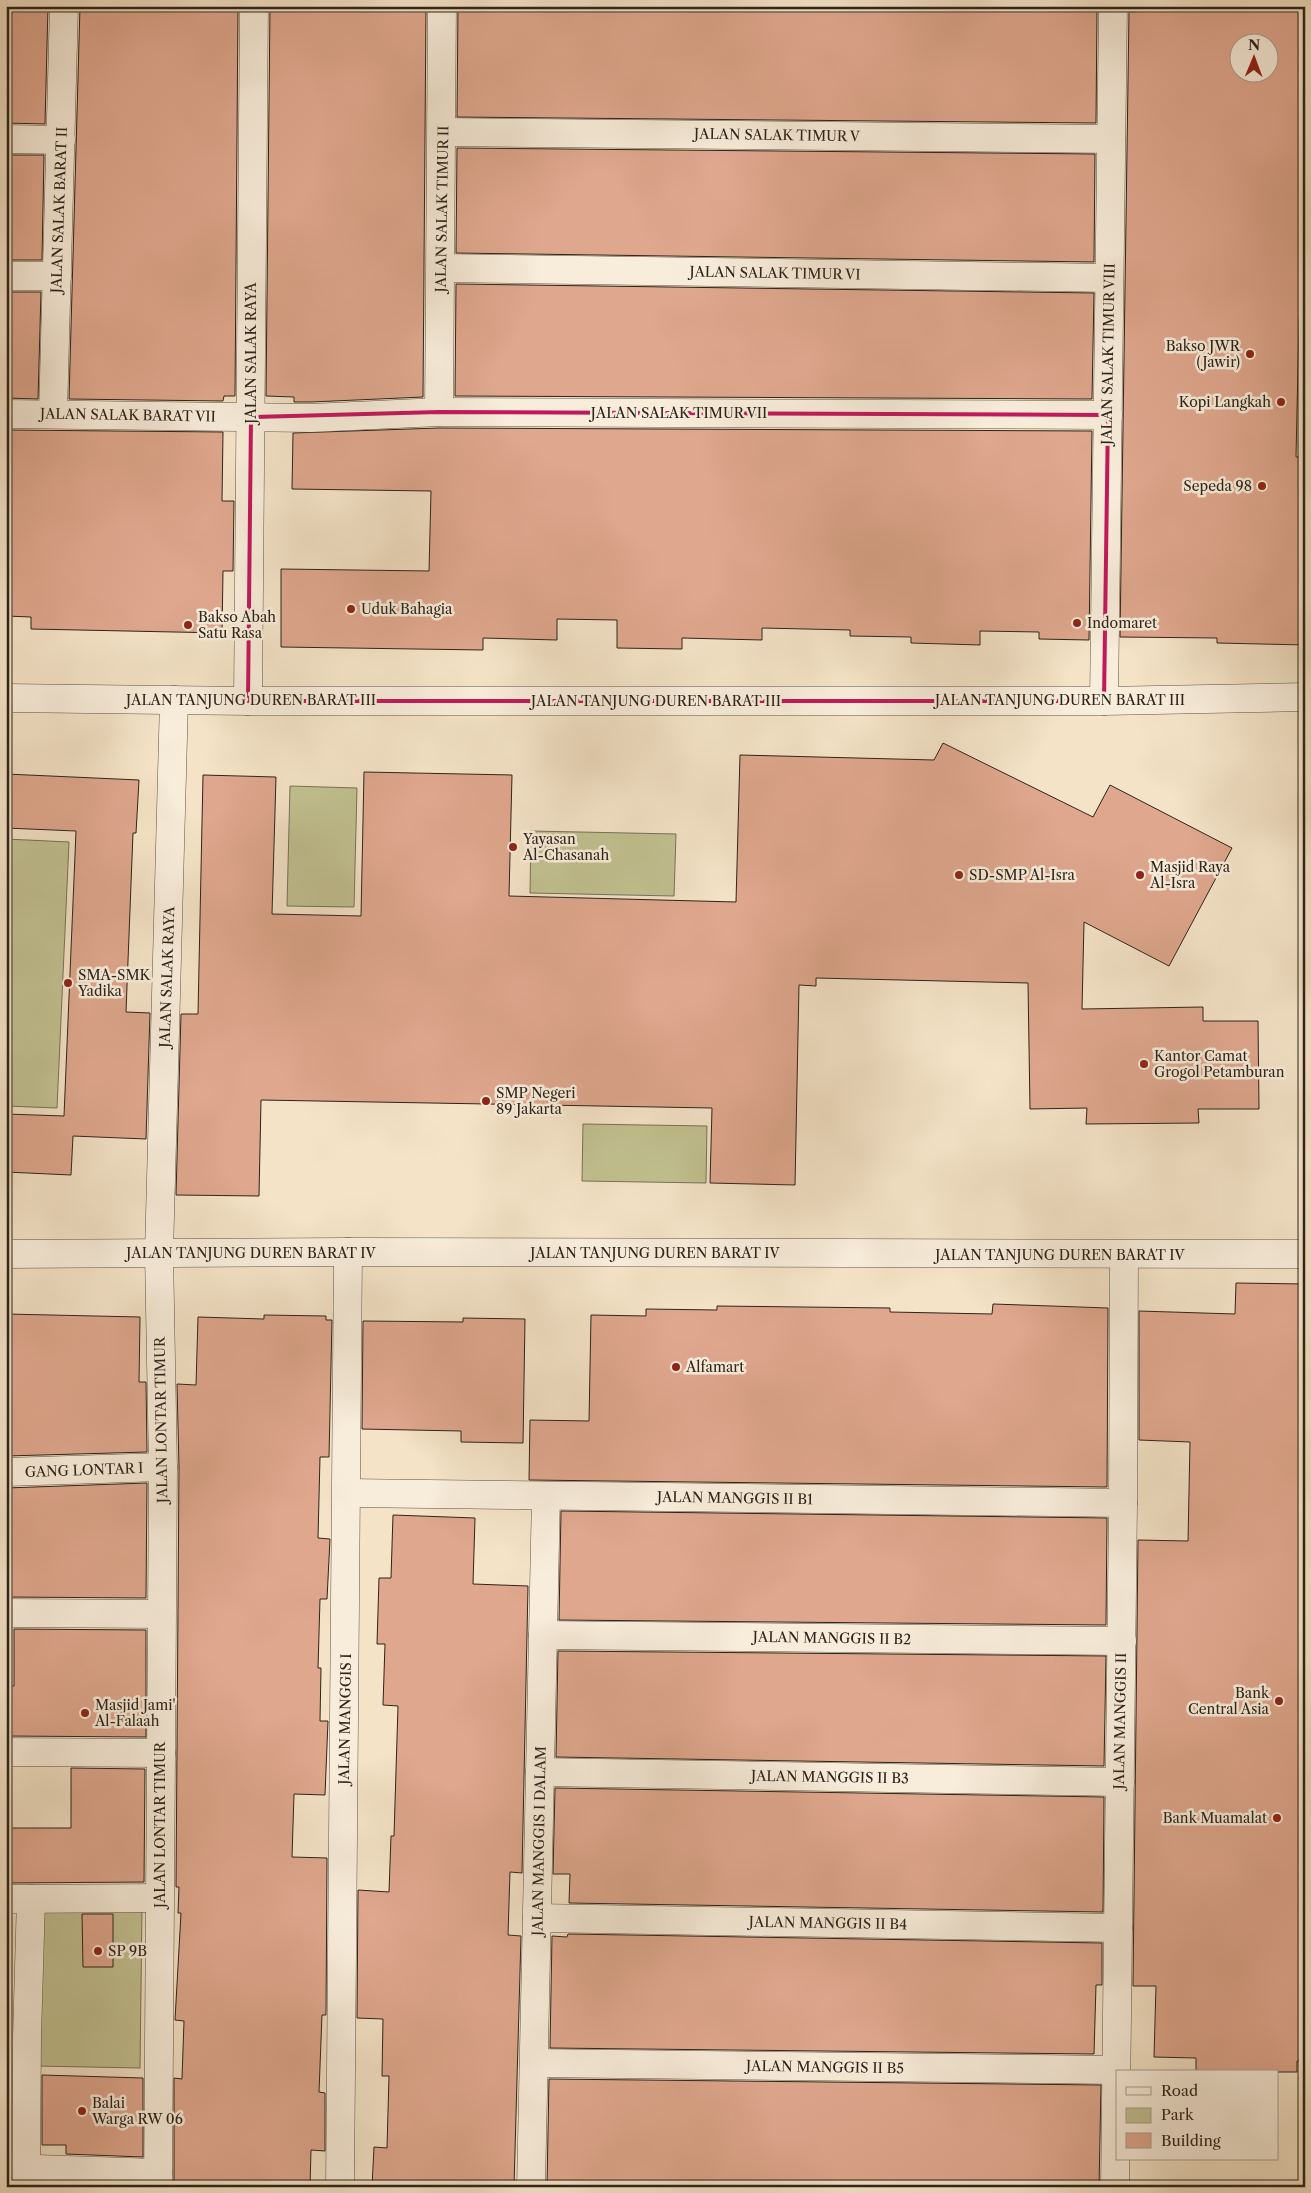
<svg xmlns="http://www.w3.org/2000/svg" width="1311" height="2193" font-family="'Libre Caslon Text',serif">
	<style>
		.green { fill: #c2c191; stroke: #787256 }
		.building { fill: #dfa78e; stroke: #2d241b; fill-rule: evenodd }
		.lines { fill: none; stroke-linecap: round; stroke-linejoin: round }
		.minor-casing { stroke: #5f5446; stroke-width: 29 }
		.minor { stroke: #f8eddb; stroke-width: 28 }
		.marked { fill: none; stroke: #c2185b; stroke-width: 4; stroke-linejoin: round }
		.poi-dot { fill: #8f2418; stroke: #f8eddb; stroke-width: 2 }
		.labels { text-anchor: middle; stroke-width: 5; stroke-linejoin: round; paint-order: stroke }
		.street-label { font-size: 14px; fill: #2d241b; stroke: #f8eddb }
		.poi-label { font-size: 14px; fill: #2d241b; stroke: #f8eddb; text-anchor: start }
	</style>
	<rect width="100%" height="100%" fill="#f4e3c7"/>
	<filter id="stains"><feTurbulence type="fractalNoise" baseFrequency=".004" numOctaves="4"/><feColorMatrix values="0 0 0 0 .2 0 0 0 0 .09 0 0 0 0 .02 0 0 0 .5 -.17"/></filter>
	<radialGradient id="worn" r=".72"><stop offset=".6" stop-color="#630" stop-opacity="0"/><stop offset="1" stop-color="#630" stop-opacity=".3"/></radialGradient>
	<g class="green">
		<path d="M290,786L357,788L354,907L287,906Z"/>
		<path d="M531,831L676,834L674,896L530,893Z"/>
		<path d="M6,839L69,842L57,1108L6,1106Z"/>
		<path d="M583,1124L707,1126L706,1183L582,1181Z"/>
		<path d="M39,1908L142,1909L140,2068L37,2066Z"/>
	</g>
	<g class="building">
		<path d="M6,6H48L45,124L6,123Z"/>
		<path d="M80,6H238L235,396H224L223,401L69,399Z"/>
		<path d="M270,6H426L423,397L311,402H294V397L266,396Z"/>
		<path d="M458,6H880L1097,11L1096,123L457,117Z"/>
		<path d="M1136,6H1305L1304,260L1299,321L1296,457H1305V645L1217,643V638L1120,637L1129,12H1136ZM1238,42H1268V72H1238Z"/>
		<path d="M457,148L1095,154L1094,262L456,253Z"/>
		<path d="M6,155H44L42,260H6Z"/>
		<path d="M456,284L1094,293L1092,399L455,396Z"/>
		<path d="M6,292H41L38,399L6,398Z"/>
		<path d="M439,428L1092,431L1089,640L1039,639V632L980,631V645L911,643V637L850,636V630L762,628V640L682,638V649L617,648V620L557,619V640L483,638V650L281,647V569L429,571L431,491L292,489L293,433Z"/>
		<path d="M7,430L223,432L222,501H234L233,571H223L222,633L31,629V617L6,616Z"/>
		<path d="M943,743L1093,817L1110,785L1232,848L1169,966L1084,922L1082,1009L1203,1007V1021H1258L1259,1109H1198L1199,1123L1086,1124L1087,1108L1030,1109L1028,983L816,978V986L799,985L795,1185L710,1183L712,1108L261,1100L259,1196L176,1195L181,1014H198L203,775L276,777L272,914L361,916L364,772L512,775L509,896L736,902L740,755L934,760Z"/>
		<path d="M6,774L139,780L136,833H133L126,1012L150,1013L146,1139L73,1136L71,1175L6,1172V1114L64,1116L76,831L6,828Z"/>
		<path d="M1236,1283L1305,1284V2061H1297V2072H1196V2058L1154,2057L1156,1986H1133L1138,1540L1188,1541L1190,1442L1139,1440V1311L1235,1314Z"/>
		<path d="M993,1304L1108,1308L1107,1487L529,1480L530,1420L589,1421L591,1315L646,1316V1309L717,1310V1306L890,1308V1312L992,1314Z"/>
		<path d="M6,1314L140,1317L139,1382H146L147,1452L6,1456Z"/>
		<path d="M264,1315L326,1316V1320H332L329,1457H320L318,1538L330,1539L327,1599H320L318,1668H321L320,1721H328L325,1795L294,1794L292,1857L327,1858L326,2015H322L319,2092L325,2093V2151L311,2150L310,2187H174V2078L182,2079L184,2021L175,2020L181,1913H178L179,1887H176L179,1467L177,1384L196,1385L198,1317L264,1319Z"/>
		<path d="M463,1318L525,1319L523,1443L461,1442V1431L362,1429L363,1321L463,1322Z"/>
		<path d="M147,1483L146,1598L6,1597V1488Z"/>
		<path d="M561,1511L1107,1518L1106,1625L559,1620Z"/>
		<path d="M393,1515L475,1518L473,1584L528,1586L522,1873L510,1872L508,1935L521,1936L514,2187H372L374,2147L387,2148L389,2076H382L383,2019L357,2018L358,1890L389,1892L391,1836H394L398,1706L383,1705L385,1644H377L379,1578H391Z"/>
		<path d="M14,1629L146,1630V1737L6,1736V1686H14Z"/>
		<path d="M558,1651L1106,1656L1104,1766L556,1757Z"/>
		<path d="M71,1768L145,1769L144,1882L6,1883V1828H71Z"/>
		<path d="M555,1788L1104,1797L1103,1912L569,1903L570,1874H553Z"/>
		<path d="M82,1914H113V1967H83Z"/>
		<path d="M568,1934L1102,1943V1985H1096L1094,2054L550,2048L552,1936L567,1937Z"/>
		<path d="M42,2075L143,2078V2157L66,2154V2145H42Z"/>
		<path d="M549,2079L1101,2085L1099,2187L547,2186Z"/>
	</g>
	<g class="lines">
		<defs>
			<g id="minor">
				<path d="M442,132L1111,139"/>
				<path d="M6,139L61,140"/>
				<path d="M441,268L1109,278"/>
				<path d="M6,276H57"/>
				<path d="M439,412L442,6"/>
				<path d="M6,414L311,418L439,412L1108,415"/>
				<path d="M53,414L64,6"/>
				<path d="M6,698L248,701H1104L1305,697"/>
				<path d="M248,701L254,6"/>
				<path d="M1104,701L1113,6"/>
				<path d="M6,1254L348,1252L1305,1254"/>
				<path d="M6,1472L163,1467"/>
				<path d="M347,1493L1123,1503"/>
				<path d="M6,1613L161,1614"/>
				<path d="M543,1635L1122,1641"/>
				<path d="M6,1752L161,1753"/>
				<path d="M540,1772L1120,1782"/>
				<path d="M6,1899L159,1898"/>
				<path d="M537,1918L1118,1928"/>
				<path d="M534,2063L1116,2070"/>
				<path d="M6,2168L158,2173"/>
				<path d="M26,2168L27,2036L31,1899"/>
				<path d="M158,2187L163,1467L159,1253L174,700"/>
				<path d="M340,2187L348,1252"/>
				<path d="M531,2187L546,1496"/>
				<path d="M1115,2187L1123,1503L1124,1255"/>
			</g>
		</defs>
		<use href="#minor" class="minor-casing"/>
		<use href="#minor" class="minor"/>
	</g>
	<path class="marked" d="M439,412L1108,415L1104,701H248L251,417Z"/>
	<g class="poi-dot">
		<circle cx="1250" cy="354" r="5"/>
		<circle cx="1281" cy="402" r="5"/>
		<circle cx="1262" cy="486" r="5"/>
		<circle cx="351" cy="609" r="5"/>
		<circle cx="1077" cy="623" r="5"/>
		<circle cx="188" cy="625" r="5"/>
		<circle cx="513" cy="847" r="5"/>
		<circle cx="959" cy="875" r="5"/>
		<circle cx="1140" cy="875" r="5"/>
		<circle cx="68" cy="983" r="5"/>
		<circle cx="1144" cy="1064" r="5"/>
		<circle cx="486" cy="1101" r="5"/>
		<circle cx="676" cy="1367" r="5"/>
		<circle cx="1279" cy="1701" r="5"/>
		<circle cx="85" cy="1713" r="5"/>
		<circle cx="1277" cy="1818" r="5"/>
		<circle cx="98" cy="1951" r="5"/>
		<circle cx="82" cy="2111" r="5"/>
	</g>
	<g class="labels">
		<g class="street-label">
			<text transform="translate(777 135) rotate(1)" y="5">JALAN SALAK TIMUR V</text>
			<text transform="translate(442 209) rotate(-89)" y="5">JALAN SALAK TIMUR II</text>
			<text transform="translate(59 210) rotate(-88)" y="5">JALAN SALAK BARAT II</text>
			<text transform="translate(775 273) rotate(1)" y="5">JALAN SALAK TIMUR VI</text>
			<text transform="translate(251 353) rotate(-90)" y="5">JALAN SALAK RAYA</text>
			<text transform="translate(1108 354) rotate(-89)" y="5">JALAN SALAK TIMUR VIII</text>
			<text x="679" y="418">JALAN SALAK TIMUR VII</text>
			<text transform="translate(128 415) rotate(1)" y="5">JALAN SALAK BARAT VII</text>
			<text x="251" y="705">JALAN TANJUNG DUREN BARAT III</text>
			<text x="1060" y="705">JALAN TANJUNG DUREN BARAT III</text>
			<text x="656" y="706">JALAN TANJUNG DUREN BARAT III</text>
			<text transform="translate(167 977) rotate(-88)" y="5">JALAN SALAK RAYA</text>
			<text x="251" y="1258">JALAN TANJUNG DUREN BARAT IV</text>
			<text x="655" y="1258">JALAN TANJUNG DUREN BARAT IV</text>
			<text x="1060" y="1260">JALAN TANJUNG DUREN BARAT IV</text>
			<text transform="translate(161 1420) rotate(-91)" y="5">JALAN LONTAR TIMUR</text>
			<text transform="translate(84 1470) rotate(-2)" y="5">GANG LONTAR I</text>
			<text transform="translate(735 1498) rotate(1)" y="5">JALAN MANGGIS II B1</text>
			<text transform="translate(832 1638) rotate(1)" y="5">JALAN MANGGIS II B2</text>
			<text transform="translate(345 1719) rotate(-89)" y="5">JALAN MANGGIS I</text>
			<text transform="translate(1120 1721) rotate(-89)" y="5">JALAN MANGGIS II</text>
			<text transform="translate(830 1777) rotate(1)" y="5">JALAN MANGGIS II B3</text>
			<text transform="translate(160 1825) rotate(-90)" y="5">JALAN LONTAR TIMUR</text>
			<text transform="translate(539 1841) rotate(-89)" y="5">JALAN MANGGIS I DALAM</text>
			<text transform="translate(828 1923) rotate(1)" y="5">JALAN MANGGIS II B4</text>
			<text transform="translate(825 2067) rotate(1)" y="5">JALAN MANGGIS II B5</text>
		</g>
		<g class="poi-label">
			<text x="1240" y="351" text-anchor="end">Bakso JWR<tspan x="1240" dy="16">(Jawir)</tspan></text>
			<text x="1271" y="407" text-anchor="end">Kopi Langkah</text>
			<text x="1252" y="491" text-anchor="end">Sepeda 98</text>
			<text x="361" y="614">Uduk Bahagia</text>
			<text x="198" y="622">Bakso Abah<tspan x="198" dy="16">Satu Rasa</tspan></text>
			<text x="1087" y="628">Indomaret</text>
			<text x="523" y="844">Yayasan<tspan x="523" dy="16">Al-Chasanah</tspan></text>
			<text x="1150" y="872">Masjid Raya<tspan x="1150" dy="16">Al-Isra</tspan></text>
			<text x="969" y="880">SD-SMP Al-Isra</text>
			<text x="78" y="980">SMA-SMK<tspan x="78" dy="16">Yadika</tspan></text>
			<text x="1154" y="1061">Kantor Camat<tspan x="1154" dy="16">Grogol Petamburan</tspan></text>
			<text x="496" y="1098">SMP Negeri<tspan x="496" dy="16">89 Jakarta</tspan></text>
			<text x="686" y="1372">Alfamart</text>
			<text x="1269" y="1698" text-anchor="end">Bank<tspan x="1269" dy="16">Central Asia</tspan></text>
			<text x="95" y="1710">Masjid Jami'<tspan x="95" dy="16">Al-Falaah</tspan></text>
			<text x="1267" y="1823" text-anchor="end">Bank Muamalat</text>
			<text x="108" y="1956">SP 9B</text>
			<text x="92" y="2108">Balai<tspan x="92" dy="16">Warga RW 06</tspan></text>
		</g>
	</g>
	<rect width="1311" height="2193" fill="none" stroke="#f4e3c7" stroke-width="25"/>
	<rect x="8" y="8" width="1296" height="2178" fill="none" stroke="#2d241b" stroke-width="2.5"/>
	<rect x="12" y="12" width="1286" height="2168" fill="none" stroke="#2d241b"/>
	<rect x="1116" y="2070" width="162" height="90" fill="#f8eddb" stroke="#a79d8e"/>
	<rect x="1126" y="2087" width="25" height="8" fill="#f8eddb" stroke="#a79d8e"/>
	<text x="1161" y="2096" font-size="15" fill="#2d241b">Road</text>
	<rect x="1126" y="2108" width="25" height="15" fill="#c2c191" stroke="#a79d8e"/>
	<text x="1161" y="2120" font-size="15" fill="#2d241b">Park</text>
	<rect x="1126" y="2133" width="25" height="15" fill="#dfa78e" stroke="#a79d8e"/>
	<text x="1161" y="2146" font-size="15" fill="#2d241b">Building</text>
	<g transform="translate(1254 58) rotate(1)"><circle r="24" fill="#f8eddb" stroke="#a79d8e"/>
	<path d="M0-4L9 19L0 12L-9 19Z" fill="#8f2418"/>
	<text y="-8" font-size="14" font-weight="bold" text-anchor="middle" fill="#2d241b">N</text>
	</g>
	<rect width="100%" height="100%" filter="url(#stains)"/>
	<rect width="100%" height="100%" fill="url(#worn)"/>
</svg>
